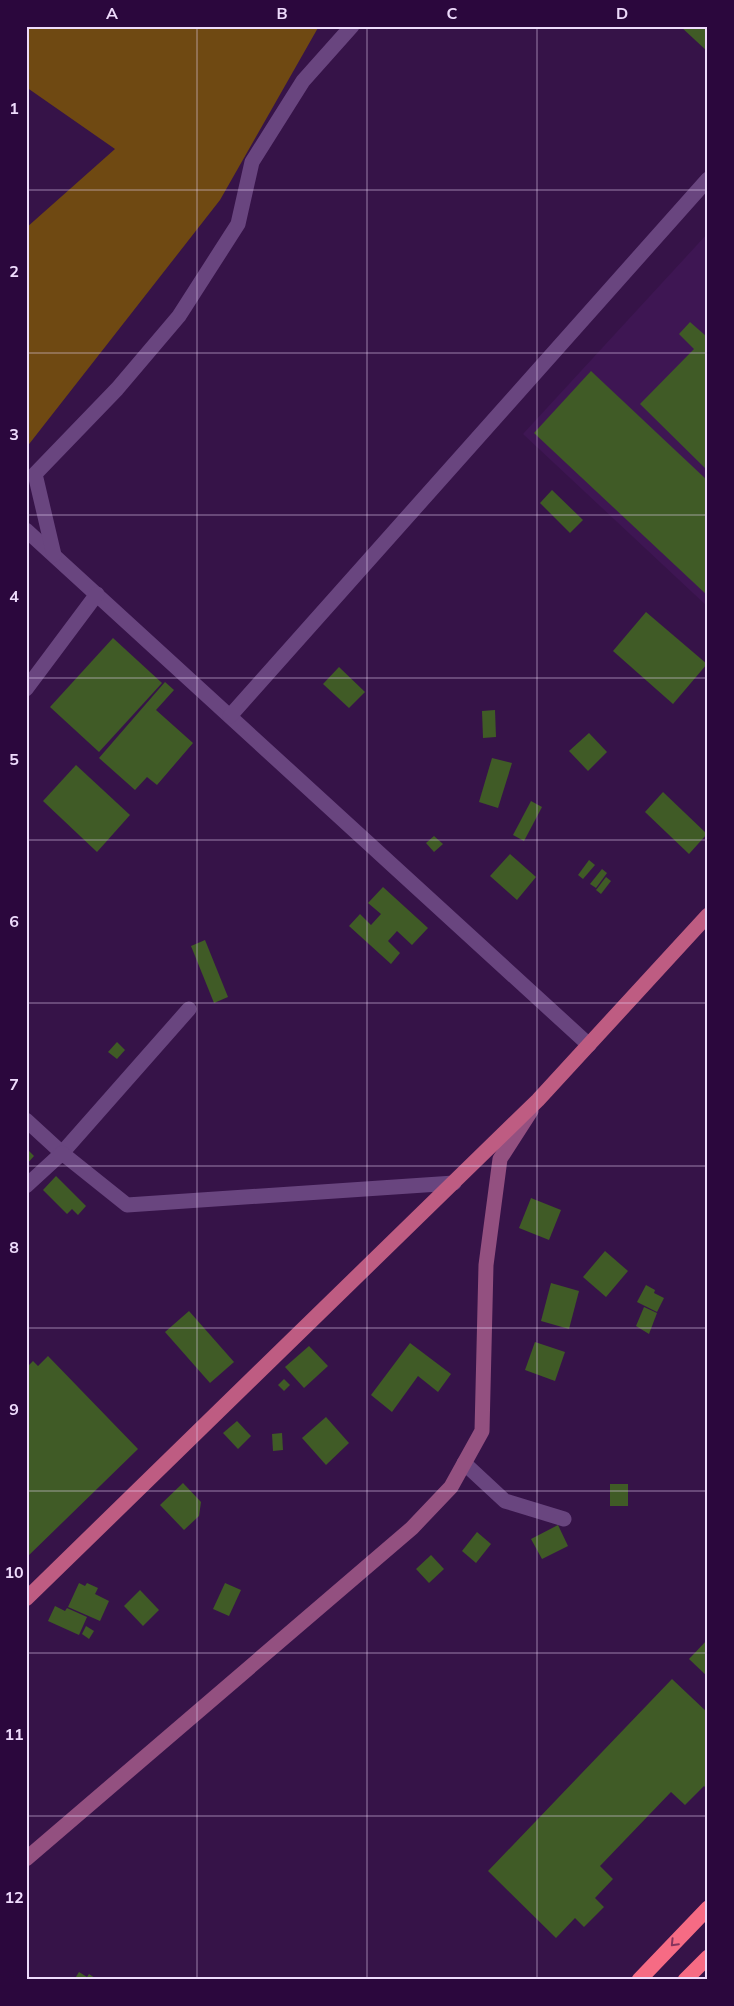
<svg xmlns="http://www.w3.org/2000/svg" width="734" height="2006" font-family="Mulish,sans-serif">
	<style>
		.built { fill: #3e1653 }
		.forest { fill: #6f4912 }
		.building { fill: #405b26 }
		.lines { fill: none; stroke-linecap: round; stroke-linejoin: round }
		.street { stroke: #69457f; stroke-width: 15 }
		.secondary { stroke: #935080; stroke-width: 15 }
		.primary { stroke: #be5c82; stroke-width: 15 }
		.highway { stroke: #f66b84; stroke-width: 15 }
		.oneway { stroke: #86345d }
		.grid { fill: none; stroke: #eedbfc; stroke-width: 1; stroke-opacity: 0.55 }
		.neatline { fill: none; stroke: #eedbfc; stroke-width: 2 }
		.grid-label { font-size: 16px; text-anchor: middle; font-weight: bold; fill: #eedbfc }
	</style>
	<rect width="100%" height="100%" fill="#361348"/>
	<path class="built" d="M708,233V607L523,434Z"/>
	<path class="forest" d="M26,26H319L220,200L26,448V228L115,149L26,87Z"/>
	<g class="building">
		<path d="M680,26H708V52Z"/>
		<path d="M690,322L706,336L708,335V471L640,404L694,349L679,334Z"/>
		<path d="M591,371L708,481V596L534,433Z"/>
		<path d="M552,490L583,520L570,533L540,503Z"/>
		<path d="M646,612L707,664L673,704L613,651Z"/>
		<path d="M113,638L162,683L99,752L50,707Z"/>
		<path d="M339,667L365,692L349,708L323,684Z"/>
		<path d="M165,682L174,690L156,710L193,743L157,785L147,777L135,790L99,758Z"/>
		<path d="M495,710L496,737L483,738L482,711Z"/>
		<path d="M589,733L607,752L588,771L569,751Z"/>
		<path d="M492,758L512,763L498,808L479,802Z"/>
		<path d="M76,765L130,815L97,852L43,801Z"/>
		<path d="M663,792L707,834L689,854L645,812Z"/>
		<path d="M531,801L542,807L524,841L513,835Z"/>
		<path d="M434,836L443,844L434,852L426,843Z"/>
		<path d="M510,854L536,877L517,900L490,876Z"/>
		<path d="M589,860L595,865L583,879L578,875Z"/>
		<path d="M602,869L607,873L596,888L590,884Z"/>
		<path d="M606,877L611,881L601,894L596,890Z"/>
		<path d="M383,887L428,928L412,945L397,931L388,941L400,953L391,964L349,926L360,914L371,925L381,914L368,903Z"/>
		<path d="M205,940L228,997L214,1003L191,946Z"/>
		<path d="M117,1042L125,1050L117,1059L108,1052Z"/>
		<path d="M26,1148L34,1156L26,1165Z"/>
		<path d="M56,1176L86,1206L78,1215L72,1209L67,1214L43,1190Z"/>
		<path d="M531,1198L561,1210L549,1240L519,1228Z"/>
		<path d="M605,1251L628,1271L606,1297L583,1277Z"/>
		<path d="M551,1283L579,1291L569,1329L541,1321Z"/>
		<path d="M646,1285L655,1290L654,1293L664,1298L657,1312L637,1302Z"/>
		<path d="M644,1307L657,1313L649,1334L636,1326Z"/>
		<path d="M189,1311L234,1362L210,1383L165,1332Z"/>
		<path d="M535,1342L565,1352L555,1381L525,1370Z"/>
		<path d="M410,1343L451,1374L438,1392L418,1376L392,1412L371,1395Z"/>
		<path d="M309,1346L328,1366L304,1388L285,1367Z"/>
		<path d="M48,1356L138,1449L26,1558V1368L33,1361L38,1366Z"/>
		<path d="M284,1379L290,1385L284,1391L278,1385Z"/>
		<path d="M326,1417L349,1443L326,1465L302,1438Z"/>
		<path d="M237,1421L251,1436L238,1449L223,1433Z"/>
		<path d="M282,1433L283,1450L273,1451L272,1434Z"/>
		<path d="M183,1483L201,1502L199,1516L184,1530L160,1505Z"/>
		<rect x="610" y="1484" width="18" height="22"/>
		<path d="M558,1525L568,1546L542,1559L531,1539Z"/>
		<path d="M477,1532L491,1544L476,1563L462,1551Z"/>
		<path d="M431,1555L444,1569L429,1583L416,1569Z"/>
		<path d="M79,1583L85,1586L87,1583L98,1588L95,1594L109,1601L100,1621L68,1607Z"/>
		<path d="M225,1583L241,1590L229,1616L213,1609Z"/>
		<path d="M140,1590L159,1610L143,1626L124,1606Z"/>
		<path d="M55,1606L65,1611L67,1608L87,1617L79,1635L48,1621Z"/>
		<path d="M86,1626L94,1631L89,1639L82,1634Z"/>
		<path d="M708,1639V1677L689,1659Z"/>
		<path d="M672,1679L708,1713V1790L704,1786L685,1805L671,1792L600,1866L613,1879L595,1898L604,1907L584,1927L575,1918L556,1938L488,1871Z"/>
		<path d="M79,1972L87,1977L89,1974L98,1980H74Z"/>
	</g>
	<g class="lines">
		<g class="street">
			<path d="M26,530L589,1045"/>
			<path d="M54,555L35,474L117,389L179,316L238,224L252,162L303,81L352,26"/>
			<path d="M26,689L97,594"/>
			<path d="M230,716L708,179"/>
			<path d="M26,1120L62,1153L189,1009"/>
			<path d="M26,1186L62,1153L127,1205L454,1183"/>
			<path d="M464,1463L505,1501L564,1519"/>
		</g>
		<path class="secondary" d="M26,1859L412,1528L451,1487L482,1431L486,1265L500,1159L531,1111"/>
		<path class="primary" d="M26,1599L538,1100L708,915"/>
		<g class="highway">
			<path d="M639,1980L708,1908"/>
			<path d="M685,1980L708,1957"/>
		</g>
	</g>
	<defs><path id="oneway-chevron" d="M-2-3.5L2.5 0L-2 3.5" fill="none" stroke-width="1.6" stroke-linecap="round" stroke-linejoin="round" transform="scale(1.25)"/></defs>
	<use class="oneway" href="#oneway-chevron" transform="translate(674 1943) rotate(134)"/>
	<path class="grid" d="M197,26V1980M367,26V1980M537,26V1980M26,190H708M26,353H708M26,515H708M26,678H708M26,840H708M26,1003H708M26,1166H708M26,1328H708M26,1491H708M26,1653H708M26,1816H708"/>
	<rect width="734" height="2006" fill="none" stroke="#2b073d" stroke-width="55"/>
	<rect x="28" y="28" width="678" height="1950" class="neatline"/>
	<g class="grid-label">
		<text x="112" y="19">A</text>
		<text x="282" y="19">B</text>
		<text x="452" y="19">C</text>
		<text x="622" y="19">D</text>
		<text x="14" y="114">1</text>
		<text x="14" y="277">2</text>
		<text x="14" y="440">3</text>
		<text x="14" y="602">4</text>
		<text x="14" y="765">5</text>
		<text x="14" y="927">6</text>
		<text x="14" y="1090">7</text>
		<text x="14" y="1253">8</text>
		<text x="14" y="1415">9</text>
		<text x="14" y="1578">10</text>
		<text x="14" y="1740">11</text>
		<text x="14" y="1903">12</text>
	</g>
</svg>
